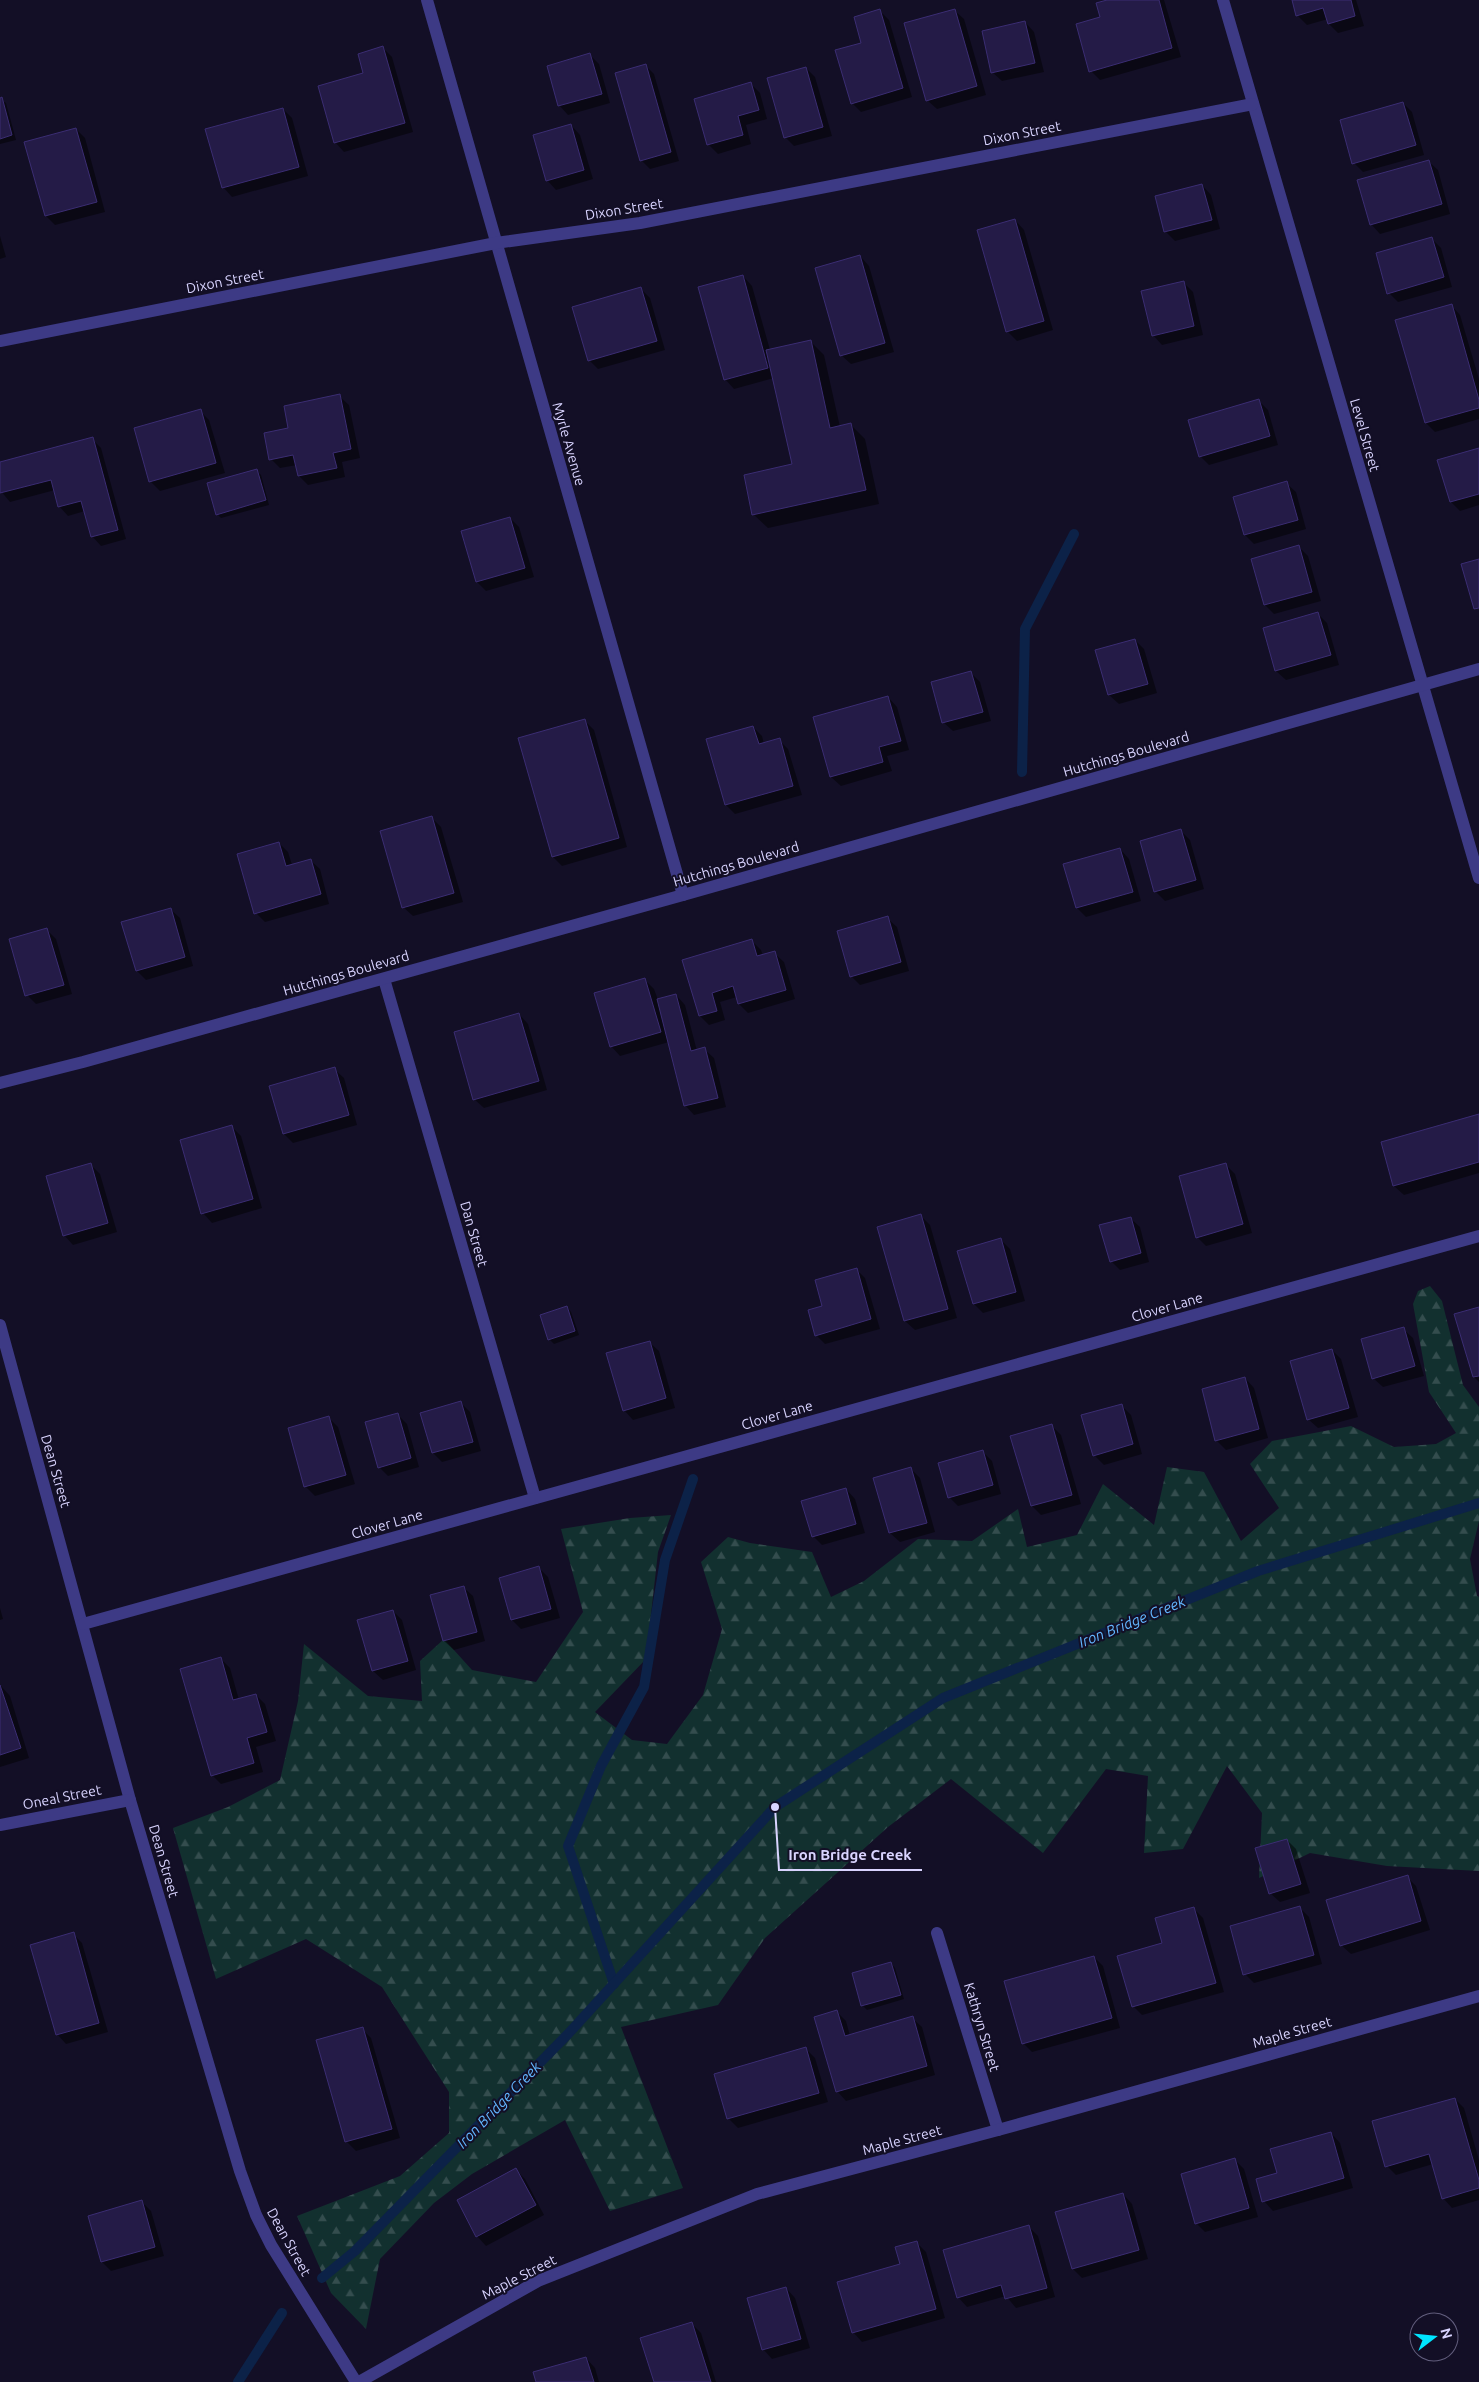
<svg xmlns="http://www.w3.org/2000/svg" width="1479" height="2382" font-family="Ubuntu,sans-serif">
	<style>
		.forest { fill: url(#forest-firs) }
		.shadow { fill: #0007 }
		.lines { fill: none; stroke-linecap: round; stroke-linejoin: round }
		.stream { stroke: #0c2248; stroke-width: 10 }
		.building { fill: #241b47; stroke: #3b2d73 }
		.minor { stroke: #3d3a85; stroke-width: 12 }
		.labels { text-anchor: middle; stroke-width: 4; stroke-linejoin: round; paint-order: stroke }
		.street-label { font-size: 14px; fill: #d9d4ff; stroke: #130f26 }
		.water-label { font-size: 15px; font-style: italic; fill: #62b6ff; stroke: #130f26 }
		.leader { fill: none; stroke: #d9d4ff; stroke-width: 2 }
		.callout-dot { fill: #d9d4ff; stroke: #130f26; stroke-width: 2 }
		.callout-label { font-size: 15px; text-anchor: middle; font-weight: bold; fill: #d9d4ff; stroke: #130f26; stroke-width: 4; stroke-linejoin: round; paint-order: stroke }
	</style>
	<defs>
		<pattern id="forest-firs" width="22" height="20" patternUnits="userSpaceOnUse" patternTransform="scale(1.25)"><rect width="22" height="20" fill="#12302f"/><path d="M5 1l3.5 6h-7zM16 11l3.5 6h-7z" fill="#344d4e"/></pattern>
	</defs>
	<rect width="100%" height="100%" fill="#130f26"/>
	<path class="forest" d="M1430,1286L1442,1301L1463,1385L1479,1407V1521L1470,1559L1477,1596L1479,1597V1871L1387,1866L1310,1853L1259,1878L1262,1813L1227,1766L1183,1849L1144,1853L1148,1776L1106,1769L1043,1853L951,1779L888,1827L765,1938L718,2005L621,2027L683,2188L610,2211L565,2120L472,2174L434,2203L380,2259L366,2329L331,2293L297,2216L400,2176L449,2133V2092L382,1987L306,1939L216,1979L173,1828L228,1807L280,1780L298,1701L304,1644L368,1696L422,1701L420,1661L444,1639L472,1670L536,1682L583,1612L561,1529L630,1518L671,1515L658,1552L646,1659L595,1712L632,1740L667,1744L703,1695L722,1629L701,1562L728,1537L750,1543L812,1552L831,1597L864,1581L918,1539L972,1541L1018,1509L1027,1547L1077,1535L1103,1484L1154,1525L1167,1467L1204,1472L1241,1541L1279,1508L1250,1464L1272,1441L1351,1426L1394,1447L1436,1444L1456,1433L1429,1392L1413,1304L1418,1291Z"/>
	<g class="shadow">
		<path d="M1111,0H1164L1181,57L1100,80L1091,71L1102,18Z"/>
		<path d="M1293,0H1356L1364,26L1338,33L1329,24L1328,19L1307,25L1297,15Z"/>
		<path d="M954,10L964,19L986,95L937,109L927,100Z"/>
		<path d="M880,11L889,20L912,97L861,112L852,103Z"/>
		<path d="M1025,22L1034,32L1044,72L1002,81L992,72Z"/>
		<path d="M383,48L392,57L413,132L344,152L335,142L365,74Z"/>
		<path d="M590,55L599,64L610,103L568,115L559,105Z"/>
		<path d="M645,65L654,74L679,161L650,169L641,160Z"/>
		<path d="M806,68L815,77L832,136L794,146L785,137Z"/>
		<path d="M751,84L760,93L767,119L746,125L751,144L718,154L708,144Z"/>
		<path d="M0,99L6,103L16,140L0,144Z"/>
		<path d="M1403,103L1412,112L1424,155L1363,172L1354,163Z"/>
		<path d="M283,109L292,118L308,176L232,197L223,187Z"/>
		<path d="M571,125L580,135L593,179L556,190L547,180Z"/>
		<path d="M76,129L85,138L105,212L55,225L46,216L26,143Z"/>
		<path d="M1428,161L1438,170L1450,214L1380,234L1371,224Z"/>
		<path d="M1202,185L1211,195L1220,229L1175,241L1165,231Z"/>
		<path d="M1015,220L1024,230L1053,330L1017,341L1007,331Z"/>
		<path d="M0,236L6,257L0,259Z"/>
		<path d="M1432,239L1441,248L1452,287L1398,302L1389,293Z"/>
		<path d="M860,256L869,266L894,352L851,364L841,355Z"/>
		<path d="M743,276L752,286L770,350L810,341L824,355L840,427L850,424L865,439L879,504L768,528L753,514L793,465L774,378L734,389L725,379Z"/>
		<path d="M1183,282L1193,292L1203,335L1162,345L1153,335Z"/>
		<path d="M641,289L650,298L665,350L598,369L589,360Z"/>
		<path d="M1451,305L1460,315L1479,379V419L1435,432L1426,423Z"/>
		<path d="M339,396L349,405L360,458L342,462L345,477L308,485L299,476L297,465L280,468L271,459L290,429Z"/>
		<path d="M1259,401L1268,410L1278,445L1209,465L1200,456Z"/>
		<path d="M200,411L209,420L225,473L160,491L151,482L135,429Z"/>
		<path d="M92,439L101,448L126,539L101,546L92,536L85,511L68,516L59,506L55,490L10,502L0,490V463Z"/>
		<path d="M1479,449V505L1460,511L1451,502Z"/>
		<path d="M256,470L261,475L269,505L221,518L217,514Z"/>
		<path d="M1286,483L1296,492L1306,529L1254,544L1245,535Z"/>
		<path d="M510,518L519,527L534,577L486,591L477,582L462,532Z"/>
		<path d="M1299,547L1308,556L1321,601L1274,614L1265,605L1252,560Z"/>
		<path d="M1318,614L1327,623L1339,665L1286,680L1276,671Z"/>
		<path d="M1135,640L1144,649L1157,693L1119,704L1109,695L1097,651Z"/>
		<path d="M971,673L980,682L991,721L953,731L943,722Z"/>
		<path d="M888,697L897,707L909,750L887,756L892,771L841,786L831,777L815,718Z"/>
		<path d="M584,720L594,730L627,847L562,866L553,857Z"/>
		<path d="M753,727L762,736L764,744L779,740L788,749L802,795L735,814L726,805Z"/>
		<path d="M432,818L441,827L463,902L413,916L403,907Z"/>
		<path d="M1181,831L1190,840L1204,889L1165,901L1155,891Z"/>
		<path d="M279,843L288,852L292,865L310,860L320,869L329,904L265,922L256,913Z"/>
		<path d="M1120,849L1129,859L1141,901L1086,917L1077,908Z"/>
		<path d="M170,909L180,918L193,966L146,980L137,971Z"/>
		<path d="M887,918L897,927L909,971L860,985L851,976Z"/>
		<path d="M47,930L56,939L72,994L36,1004L27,995Z"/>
		<path d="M752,941L761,950L763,956L774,953L784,962L795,999L748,1013L739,1004L737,997L720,1002L725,1020L709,1025L700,1016L683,961Z"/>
		<path d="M645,980L654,989L658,1000L676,995L685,1005L697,1051L704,1049L714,1058L726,1107L694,1115L685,1105L669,1042L620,1056L611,1046Z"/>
		<path d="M519,1014L528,1024L547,1090L484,1108L474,1099Z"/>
		<path d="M334,1069L344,1078L357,1125L293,1143L284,1134Z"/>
		<path d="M1479,1115V1173L1404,1195L1394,1186Z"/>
		<path d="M232,1127L241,1136L262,1208L212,1223L203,1213Z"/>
		<path d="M1225,1164L1235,1174L1252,1233L1206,1246L1197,1237Z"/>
		<path d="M91,1165L100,1174L117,1232L73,1245L64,1235Z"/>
		<path d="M921,1216L930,1225L957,1318L915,1330L905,1321Z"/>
		<path d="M1130,1218L1140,1227L1149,1262L1120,1270L1111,1261Z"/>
		<path d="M1001,1240L1010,1249L1025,1301L983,1313L974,1304Z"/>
		<path d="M856,1269L865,1278L880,1329L825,1344L816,1335L824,1307Z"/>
		<path d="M567,1307L571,1312L579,1335L554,1344L549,1339Z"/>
		<path d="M1479,1308V1382L1474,1377Z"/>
		<path d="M1403,1329L1413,1338L1424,1376L1383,1387L1373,1378Z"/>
		<path d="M649,1342L659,1351L675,1408L633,1420L624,1410Z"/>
		<path d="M1332,1350L1341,1359L1358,1417L1318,1428L1308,1419Z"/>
		<path d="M1245,1378L1254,1388L1268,1438L1226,1450L1216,1440Z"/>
		<path d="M461,1403L470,1412L481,1451L442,1462L433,1453L422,1414Z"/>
		<path d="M1121,1405L1131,1415L1142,1454L1104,1465L1094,1455Z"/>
		<path d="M397,1414L407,1424L419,1467L388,1476L379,1467Z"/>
		<path d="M329,1418L338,1427L355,1484L315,1496L306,1487Z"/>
		<path d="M1052,1426L1061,1435L1081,1504L1041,1515L1032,1506L1012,1437Z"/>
		<path d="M983,1452L992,1461L1001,1494L958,1506L949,1497Z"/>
		<path d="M911,1469L920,1478L935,1532L900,1542L890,1533L875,1479Z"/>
		<path d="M846,1489L855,1499L865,1533L822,1545L813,1536Z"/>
		<path d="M539,1568L548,1577L560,1618L521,1629L512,1620L500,1579Z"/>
		<path d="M463,1587L473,1596L485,1641L454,1650L444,1641L432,1596Z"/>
		<path d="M0,1608L3,1619L0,1620Z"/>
		<path d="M393,1611L402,1620L416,1670L383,1680L373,1671L359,1621Z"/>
		<path d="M221,1659L230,1668L239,1700L256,1695L265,1704L276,1741L256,1747L263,1772L221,1784L212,1775Z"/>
		<path d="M1,1686L10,1696L29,1758L0,1767Z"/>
		<path d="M1287,1840L1296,1849L1310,1893L1280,1902L1270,1893Z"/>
		<path d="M1407,1877L1416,1886L1430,1930L1351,1954L1341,1945Z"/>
		<path d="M1299,1907L1309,1917L1322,1964L1254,1983L1245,1974Z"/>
		<path d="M1193,1908L1203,1918L1224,1992L1142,2015L1133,2006L1163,1944Z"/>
		<path d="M73,1934L82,1943L108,2032L66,2044L57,2034Z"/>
		<path d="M1094,1957L1103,1966L1120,2028L1032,2052L1023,2043Z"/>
		<path d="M891,1963L895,1968L904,1999L867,2010L863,2006L854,1974Z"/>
		<path d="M837,2012L846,2021L850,2036L912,2018L922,2027L935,2075L846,2101L837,2091Z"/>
		<path d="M362,2029L371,2038L400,2138L356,2151L347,2142Z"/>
		<path d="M806,2049L815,2058L828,2102L738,2128L728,2118Z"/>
		<path d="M1455,2099L1464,2108L1479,2160V2200L1452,2208L1443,2198L1433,2164L1396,2175L1387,2166Z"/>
		<path d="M1331,2133L1340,2143L1353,2188L1273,2211L1264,2201L1278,2173Z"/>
		<path d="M1235,2160L1244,2169L1258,2217L1205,2232L1196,2223Z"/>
		<path d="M516,2170L525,2179L544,2215L486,2246L477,2236Z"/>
		<path d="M1123,2194L1132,2204L1148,2259L1082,2278L1073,2269Z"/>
		<path d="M142,2202L151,2211L164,2256L111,2271L102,2262Z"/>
		<path d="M1028,2226L1038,2236L1055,2297L1016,2308L1006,2296L967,2307L958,2297Z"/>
		<path d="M916,2242L926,2252L945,2318L862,2342L853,2332Z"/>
		<path d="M786,2288L795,2298L810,2348L772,2359L763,2349Z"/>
		<path d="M692,2324L701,2333L716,2382H655Z"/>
		<path d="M586,2358L595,2368L599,2382H538Z"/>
	</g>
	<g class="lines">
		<g class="stream">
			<path d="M1022,772L1025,629L1074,534"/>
			<path d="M614,1984L568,1846L601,1766L644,1687L665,1560L693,1479"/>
			<path d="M322,2278L355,2251L568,2034L775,1807L943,1698L1258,1571L1479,1503"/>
			<path d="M238,2382L282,2313"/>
		</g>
	</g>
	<g class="building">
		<path d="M1107,0H1159L1172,48L1089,72L1076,24L1100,17L1096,3Z"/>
		<path d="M1292,0H1351L1355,16L1328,24L1323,8L1296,16Z"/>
		<path d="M880,9L903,88L851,104L835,50L861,43L854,17Z"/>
		<path d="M955,9L977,86L926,101L904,23Z"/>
		<path d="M1025,21L1035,63L991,73L982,31Z"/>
		<path d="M383,46L405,123L334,143L318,86L363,73L358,54Z"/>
		<path d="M590,53L602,94L558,106L547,66Z"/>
		<path d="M646,64L671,152L640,161L615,73Z"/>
		<path d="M806,67L823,127L784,138L767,78Z"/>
		<path d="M751,82L759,110L738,116L743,135L707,145L694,99Z"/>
		<path d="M2,97L12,135L0,139V98Z"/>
		<path d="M1403,102L1416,145L1352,164L1340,120Z"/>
		<path d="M283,108L299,167L222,188L205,129Z"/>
		<path d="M571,124L584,170L546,181L533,135Z"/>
		<path d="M76,128L97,202L45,216L24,142Z"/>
		<path d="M1429,160L1442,204L1370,225L1357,180Z"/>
		<path d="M1202,184L1212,220L1164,232L1155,196Z"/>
		<path d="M1015,219L1044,321L1006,332L977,230Z"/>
		<path d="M1432,237L1444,277L1387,294L1376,253Z"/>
		<path d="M860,255L885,343L840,356L815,268Z"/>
		<path d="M743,275L768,368L724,380L698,287Z"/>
		<path d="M1184,281L1194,326L1152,336L1141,291Z"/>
		<path d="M641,287L657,341L588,361L572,307Z"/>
		<path d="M1452,304L1479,400V408L1425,423L1395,320Z"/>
		<path d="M811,340L830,428L851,423L866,490L752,515L744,475L792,464L766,350Z"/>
		<path d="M340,394L351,449L333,453L337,468L298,476L293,455L269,460L264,433L288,428L284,406Z"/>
		<path d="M1259,399L1270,436L1199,457L1188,420Z"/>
		<path d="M201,409L216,463L149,482L134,428Z"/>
		<path d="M93,437L118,530L91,537L81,501L58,507L51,480L0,493V462Z"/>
		<path d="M1479,448V494L1450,502L1437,460Z"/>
		<path d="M257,469L266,500L216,515L207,483Z"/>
		<path d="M1287,481L1298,520L1244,535L1233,497Z"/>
		<path d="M510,517L525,568L476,582L461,531Z"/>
		<path d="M1299,545L1312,592L1264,605L1251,559Z"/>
		<path d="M1479,559V608L1474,609L1461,564Z"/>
		<path d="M1318,612L1331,655L1275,671L1263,628Z"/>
		<path d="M1135,639L1148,684L1108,695L1095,650Z"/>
		<path d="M971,671L983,712L942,723L931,682Z"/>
		<path d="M888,696L901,741L879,747L883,762L830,777L813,717Z"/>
		<path d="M585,719L619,838L552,857L518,738Z"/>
		<path d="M753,726L759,744L780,738L793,786L725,805L706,739Z"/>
		<path d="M432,816L454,893L402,908L380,831Z"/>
		<path d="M1181,829L1196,880L1154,892L1140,841Z"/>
		<path d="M279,842L286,866L311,859L321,894L254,914L237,854Z"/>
		<path d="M1120,848L1133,892L1076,908L1063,864Z"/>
		<path d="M171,908L185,957L136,971L121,922Z"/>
		<path d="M888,916L901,962L850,977L837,931Z"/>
		<path d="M47,928L64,985L25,996L9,939Z"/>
		<path d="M752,939L757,956L775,951L786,990L738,1004L733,986L712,993L717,1011L699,1016L682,960Z"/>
		<path d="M645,978L661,1032L610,1047L594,993Z"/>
		<path d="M676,994L691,1051L705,1047L718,1098L684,1106L657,999Z"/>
		<path d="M519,1013L539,1081L473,1100L454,1032Z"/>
		<path d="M335,1067L349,1115L283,1134L269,1086Z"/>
		<path d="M1479,1114V1162L1393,1186L1381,1142Z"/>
		<path d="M232,1125L253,1199L201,1214L180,1140Z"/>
		<path d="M91,1163L108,1223L63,1236L46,1176Z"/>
		<path d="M1226,1163L1243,1224L1196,1238L1179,1176Z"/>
		<path d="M921,1214L948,1309L904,1321L877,1227Z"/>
		<path d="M1131,1217L1141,1253L1110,1262L1099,1225Z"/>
		<path d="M1001,1238L1016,1292L973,1304L957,1251Z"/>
		<path d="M857,1268L871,1319L815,1336L808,1310L822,1306L815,1280Z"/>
		<path d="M567,1306L575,1331L548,1340L540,1315Z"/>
		<path d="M1479,1307V1376L1473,1377L1454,1314Z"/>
		<path d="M1404,1327L1415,1366L1372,1379L1361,1339Z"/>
		<path d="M650,1341L666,1398L623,1411L606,1353Z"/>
		<path d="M1332,1349L1349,1408L1307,1420L1290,1361Z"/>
		<path d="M1245,1377L1259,1429L1215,1441L1202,1389Z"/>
		<path d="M461,1401L473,1442L432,1453L420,1413Z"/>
		<path d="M1122,1404L1133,1444L1093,1456L1081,1415Z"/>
		<path d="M398,1413L411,1458L378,1468L365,1422Z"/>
		<path d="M329,1416L346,1475L304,1487L288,1428Z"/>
		<path d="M1052,1424L1072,1495L1031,1506L1010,1436Z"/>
		<path d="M983,1450L993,1485L948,1498L938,1463Z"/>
		<path d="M911,1467L927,1523L889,1533L873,1478Z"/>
		<path d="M846,1488L856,1524L812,1537L801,1501Z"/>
		<path d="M539,1566L551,1609L511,1620L499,1578Z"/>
		<path d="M464,1586L477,1632L443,1641L430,1595Z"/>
		<path d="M393,1610L408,1661L372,1671L357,1620Z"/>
		<path d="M221,1657L233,1700L256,1694L267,1732L247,1738L254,1763L211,1776L180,1669Z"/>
		<path d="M0,1685L21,1748L0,1755Z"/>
		<path d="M1287,1839L1301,1884L1269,1894L1255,1848Z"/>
		<path d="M1408,1875L1421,1921L1340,1946L1326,1900Z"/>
		<path d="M1300,1906L1314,1955L1243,1975L1230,1926Z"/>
		<path d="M1194,1907L1216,1983L1132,2007L1117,1956L1162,1943L1155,1918Z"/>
		<path d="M74,1932L99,2023L56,2035L30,1945Z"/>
		<path d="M1094,1956L1112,2018L1022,2044L1004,1981Z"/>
		<path d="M891,1962L901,1995L861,2006L852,1973Z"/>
		<path d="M837,2010L845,2036L913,2016L927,2066L836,2092L814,2017Z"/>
		<path d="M363,2027L392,2129L345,2142L316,2040Z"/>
		<path d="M806,2047L819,2093L727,2119L714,2074Z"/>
		<path d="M1455,2098L1479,2180V2188L1442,2199L1429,2154L1385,2167L1372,2121Z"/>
		<path d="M1331,2132L1344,2178L1262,2202L1256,2179L1277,2173L1270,2149Z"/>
		<path d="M1235,2158L1249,2208L1195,2224L1181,2174Z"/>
		<path d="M516,2168L536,2205L476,2237L457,2200Z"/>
		<path d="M1123,2193L1139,2250L1072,2269L1055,2212Z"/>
		<path d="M142,2200L155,2247L101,2262L88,2216Z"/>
		<path d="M1029,2225L1047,2288L1005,2299L1001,2285L957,2298L943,2250Z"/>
		<path d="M917,2241L936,2309L852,2333L837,2282L900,2264L895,2247Z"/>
		<path d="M786,2287L801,2339L762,2350L747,2298Z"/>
		<path d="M692,2322L711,2382H654L640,2338Z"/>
		<path d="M586,2357L594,2382H536L533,2372Z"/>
	</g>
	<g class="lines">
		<g class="minor">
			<path d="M427,0L683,895"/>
			<path d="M1223,0L1479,878"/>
			<path d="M0,341L496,243L640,223L1253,104"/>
			<path d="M384,979L535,1498"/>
			<path d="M0,1083L83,1062L683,895L1479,669"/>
			<path d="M0,1325L130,1800L240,2171L256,2215L271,2245L356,2382"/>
			<path d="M83,1624L1479,1236"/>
			<path d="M0,1825L130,1800"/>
			<path d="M937,1933L998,2130"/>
			<path d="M359,2382L538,2281L757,2194L998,2130L1479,1996"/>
		</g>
	</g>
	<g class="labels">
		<g class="street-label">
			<text transform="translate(1022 133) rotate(-11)" y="5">Dixon Street</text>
			<text transform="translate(624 209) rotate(-9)" y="5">Dixon Street</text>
			<text transform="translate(225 281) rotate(-11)" y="5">Dixon Street</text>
			<text transform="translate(1365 435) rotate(74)" y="5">Level Street</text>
			<text transform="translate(569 444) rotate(74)" y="5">Myrle Avenue</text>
			<text transform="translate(1126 754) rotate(-16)" y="5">Hutchings Boulevard</text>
			<text transform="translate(736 864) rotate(-16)" y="5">Hutchings Boulevard</text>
			<text transform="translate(346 973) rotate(-16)" y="5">Hutchings Boulevard</text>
			<text transform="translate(474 1234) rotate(74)" y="5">Dan Street</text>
			<text transform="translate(1167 1307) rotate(-16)" y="5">Clover Lane</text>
			<text transform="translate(777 1415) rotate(-16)" y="5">Clover Lane</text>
			<text transform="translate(56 1471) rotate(74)" y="5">Dean Street</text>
			<text transform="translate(387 1524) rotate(-16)" y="5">Clover Lane</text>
			<text transform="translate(62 1797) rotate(-11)" y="5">Oneal Street</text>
			<text transform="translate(164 1861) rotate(74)" y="5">Dean Street</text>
			<text transform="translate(982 2027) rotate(73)" y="5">Kathryn Street</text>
			<text transform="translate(1292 2032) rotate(-16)" y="5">Maple Street</text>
			<text transform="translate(902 2140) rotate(-15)" y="5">Maple Street</text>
			<text transform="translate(289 2242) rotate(61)" y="5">Dean Street</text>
			<text transform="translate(519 2277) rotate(-27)" y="5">Maple Street</text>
		</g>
		<g class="water-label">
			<text transform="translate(1132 1622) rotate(-22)" y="5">Iron Bridge Creek</text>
			<text transform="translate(499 2105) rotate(-46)" y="5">Iron Bridge Creek</text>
		</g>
	</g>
	<path class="leader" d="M775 1807L779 1870H922"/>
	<circle class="callout-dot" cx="775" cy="1807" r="5"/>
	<g class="callout-label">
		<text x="850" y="1860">Iron Bridge Creek</text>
	</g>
	<g transform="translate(1434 2337) rotate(74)"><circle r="24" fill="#130f26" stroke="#625e7d"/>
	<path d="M0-4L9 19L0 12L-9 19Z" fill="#00e5ff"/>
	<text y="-8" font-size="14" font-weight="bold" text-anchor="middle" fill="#d9d4ff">N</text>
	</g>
</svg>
